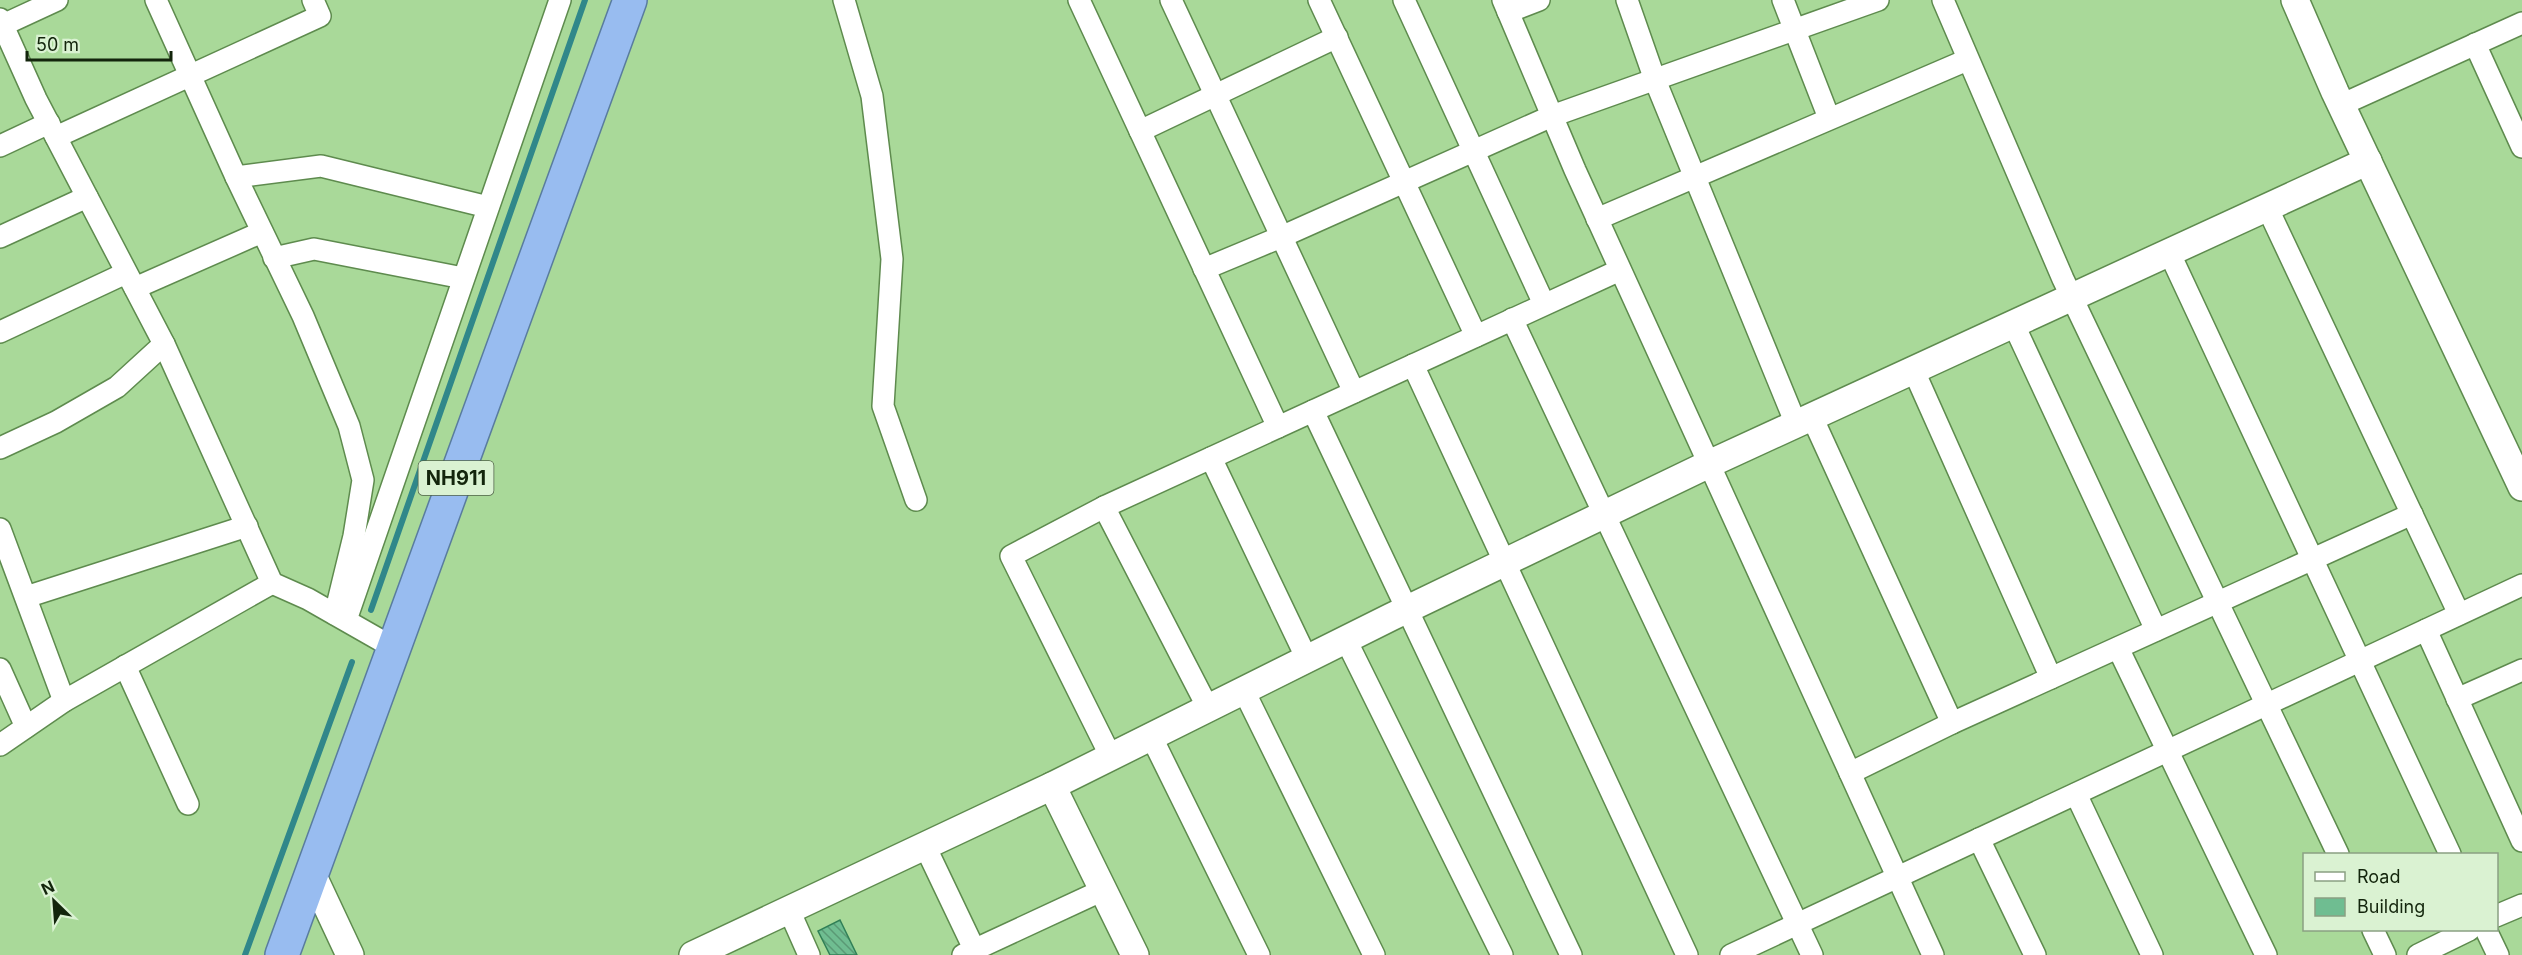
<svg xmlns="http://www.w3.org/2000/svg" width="2522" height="955" font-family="Inter,sans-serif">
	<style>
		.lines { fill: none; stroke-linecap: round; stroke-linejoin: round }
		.stream { stroke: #30878a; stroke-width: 6 }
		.building { fill: url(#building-back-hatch); stroke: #318057; stroke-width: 1.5 }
		.minor-casing { stroke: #5e8b4e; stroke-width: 24 }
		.tertiary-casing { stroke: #5e8b4e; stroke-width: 30 }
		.trunk-casing { stroke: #597c9e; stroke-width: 36 }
		.minor { stroke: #fff; stroke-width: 21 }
		.tertiary { stroke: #fff; stroke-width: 27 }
		.trunk { stroke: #98bcf0; stroke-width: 33 }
		.labels { text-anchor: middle; stroke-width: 5; stroke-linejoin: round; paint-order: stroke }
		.shield { fill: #daf2d2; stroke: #4f6247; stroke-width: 1.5 }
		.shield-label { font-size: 20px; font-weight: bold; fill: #13250c }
	</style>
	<defs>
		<pattern id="building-back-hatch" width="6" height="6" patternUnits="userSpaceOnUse" patternTransform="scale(1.5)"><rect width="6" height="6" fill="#6fbd91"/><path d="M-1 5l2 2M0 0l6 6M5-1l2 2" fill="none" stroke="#5a9975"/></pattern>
	</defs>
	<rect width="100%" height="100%" fill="#a9d999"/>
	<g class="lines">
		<g class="stream">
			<path d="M371,610L585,0"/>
			<path d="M245,955L352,662"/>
		</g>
	</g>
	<path class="building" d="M840,920L857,955H830L818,931Z"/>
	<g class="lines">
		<defs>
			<g id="minor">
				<path d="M156,0L236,177L303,316L349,426L363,480L354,536L335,614"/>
				<path d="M844,0L872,96L892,259L883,406L916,500"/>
				<path d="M1079,0L1278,427"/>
				<path d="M1171,0L1354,392"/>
				<path d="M1319,0L1476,336"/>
				<path d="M1404,0L1544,304"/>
				<path d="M1503,0L1575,170L1933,955"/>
				<path d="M1627,0L1655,80L1796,424"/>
				<path d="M1783,0L1829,118"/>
				<path d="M1943,0L2063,279L2338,854"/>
				<path d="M1508,12L1539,0"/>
				<path d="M0,19L36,99L164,344L272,583L308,599L394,648"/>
				<path d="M3,25L57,0"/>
				<path d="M2475,44L2522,147"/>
				<path d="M2341,105L2522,23"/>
				<path d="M1140,131L1337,37"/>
				<path d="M56,137L320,16L313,0"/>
				<path d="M0,146L49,123"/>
				<path d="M236,177L321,166L488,207"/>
				<path d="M2267,207L2459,614"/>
				<path d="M1597,219L1967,60"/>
				<path d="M0,237L87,197"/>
				<path d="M2169,252L2450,854"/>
				<path d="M274,258L314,249L463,278"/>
				<path d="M1204,269L1281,237L1552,116L1878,0"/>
				<path d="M135,288L262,232"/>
				<path d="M1512,319L1812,955"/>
				<path d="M2013,323L2156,630"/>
				<path d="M0,332L126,273"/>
				<path d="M1413,365L1687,955"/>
				<path d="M1913,369L2051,678"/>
				<path d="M1313,411L1571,955"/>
				<path d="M1812,417L1952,723"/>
				<path d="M0,448L56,422L117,387L164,344"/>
				<path d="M1211,458L1307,659"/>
				<path d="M1104,507L1208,708"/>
				<path d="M0,529L64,701"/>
				<path d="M26,597L247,526"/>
				<path d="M347,617L560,0"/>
				<path d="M2426,630L2522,841"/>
				<path d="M1346,640L1502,955"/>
				<path d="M2118,648L2266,955"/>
				<path d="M125,666L188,804"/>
				<path d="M0,669L26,727"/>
				<path d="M1244,691L1374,955"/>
				<path d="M2457,699L2522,670"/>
				<path d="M1151,736L1259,955"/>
				<path d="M0,745L64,701L272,583"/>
				<path d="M1111,757L1011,556L1104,507L1620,270"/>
				<path d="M1850,773L1952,723L2412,514"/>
				<path d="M2076,794L2152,955"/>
				<path d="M1979,839L2035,955"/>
				<path d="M925,846L977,955"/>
				<path d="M789,910L809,955"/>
				<path d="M2496,916L2522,905"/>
				<path d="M2373,930L2385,955"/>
				<path d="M2486,930L2498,955"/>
				<path d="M963,955L1103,890"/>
				<path d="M1731,955L2522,585"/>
				<path d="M2418,955L2469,930"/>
			</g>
			<g id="tertiary">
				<path d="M2295,0L2335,92L2522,487"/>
				<path d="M1052,786L1135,955"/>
				<path d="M312,874L350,955"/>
				<path d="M693,955L1052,786L1391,617L1709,464L2368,161"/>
			</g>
			<path id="trunk" d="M282,955L630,0"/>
		</defs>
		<use href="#minor" class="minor-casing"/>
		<use href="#tertiary" class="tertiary-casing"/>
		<use href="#trunk" class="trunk-casing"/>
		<use href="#minor" class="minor"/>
		<use href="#tertiary" class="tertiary"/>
		<use href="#trunk" class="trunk"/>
	</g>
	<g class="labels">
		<rect class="shield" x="418.5" y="461" width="75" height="34" rx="4.5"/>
		<g class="shield-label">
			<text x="456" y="485">NH911</text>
		</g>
	</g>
	<rect x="2303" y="853" width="195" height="78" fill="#daf2d2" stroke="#8aa083" stroke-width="1.5"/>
	<rect x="2315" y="872" width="30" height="9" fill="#ffffff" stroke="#8aa083" stroke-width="1.5"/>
	<text x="2357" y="883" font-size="18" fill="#13250c">Road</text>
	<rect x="2315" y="898" width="30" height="18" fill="#6fbd91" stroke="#8aa083" stroke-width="1.5"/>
	<text x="2357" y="913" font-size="18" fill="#13250c">Building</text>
	<g transform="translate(54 901) rotate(335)" stroke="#daf2d2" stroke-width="4.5" paint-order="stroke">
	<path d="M0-4.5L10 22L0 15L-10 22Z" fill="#13250c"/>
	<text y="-9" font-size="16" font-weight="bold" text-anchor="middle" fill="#13250c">N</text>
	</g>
	<path d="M27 51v9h144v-9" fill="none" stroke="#13250c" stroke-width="3"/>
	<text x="36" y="51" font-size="18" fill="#13250c" stroke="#daf2d2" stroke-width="4.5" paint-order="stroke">50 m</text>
</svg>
